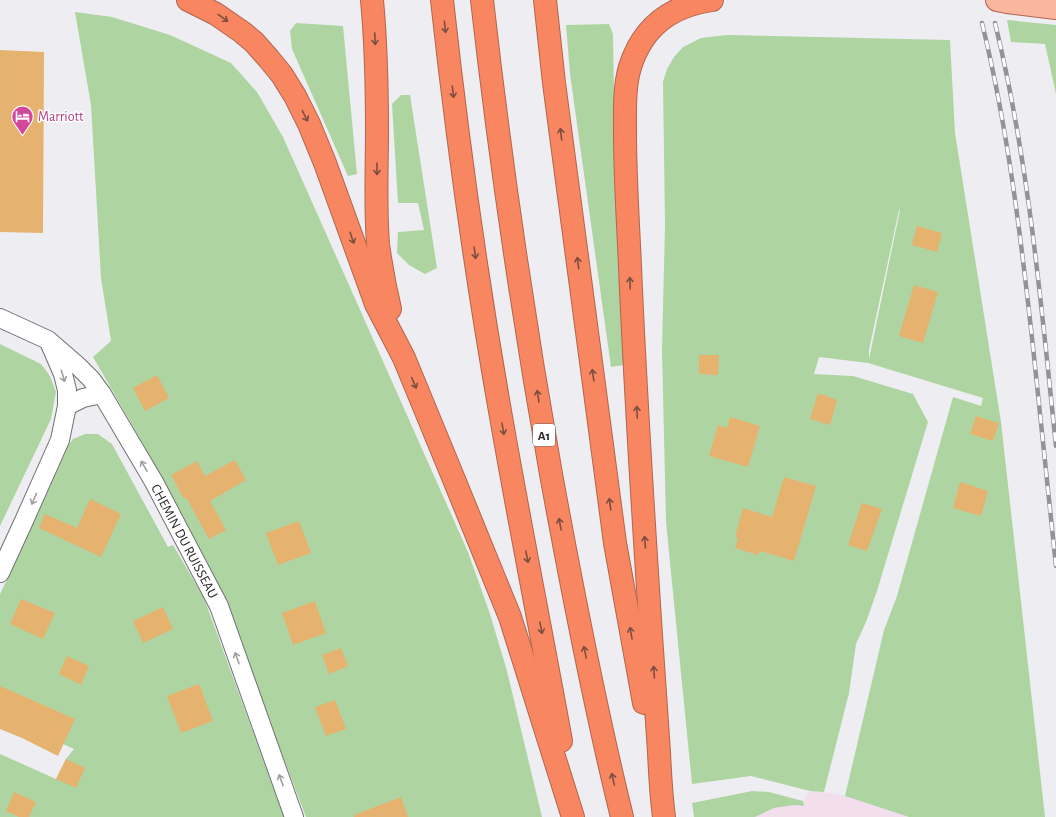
<svg xmlns="http://www.w3.org/2000/svg" width="1056" height="817" font-family="'Alegreya Sans',sans-serif">
	<style>
		.commercial { fill: #f2deed }
		.green { fill: #aed5a1; fill-rule: evenodd }
		.building { fill: #e6b26f }
		.lines { fill: none; stroke-linecap: round; stroke-linejoin: round }
		.minor-casing { stroke: #717174; stroke-width: 20 }
		.primary-casing { stroke: #b0654e; stroke-width: 24 }
		.motorway-casing { stroke: #b0654e; stroke-width: 24 }
		.minor { stroke: #fff; stroke-width: 18 }
		.primary { stroke: #fbb6a0; stroke-width: 22 }
		.motorway { stroke: #f88661; stroke-width: 22 }
		.rail-casing { stroke: #939396; stroke-width: 4.5 }
		.rail { stroke: #fff; stroke-width: 3; stroke-dasharray: 9; stroke-linecap: butt }
		.oneway { stroke: #7c4e41 }
		.oneway2 { stroke: #9f9fa0 }
		.labels { text-anchor: middle; stroke-width: 3; stroke-linejoin: round; paint-order: stroke }
		.shield { fill: #fff; stroke: #69696b; stroke-width: 1 }
		.shield-label { font-size: 13px; font-weight: bold; fill: #29292b }
		.hotel-label { font-size: 14px; fill: #b23c85; stroke: #fff; text-anchor: start }
		.street-label { font-size: 14px; fill: #29292b; stroke: #fff }
	</style>
	<rect width="100%" height="100%" fill="#eeeef2"/>
	<path class="commercial" d="M810,791L824,792L845,796L909,817H755L774,808L794,805L804,806L803,801Z"/>
	<g class="green">
		<path d="M75,12L112,17L170,35L231,63L257,92L283,137L468,552L490,614L507,671L542,817H306L253,678L183,518L142,442L93,357L111,341L101,278L91,105Z"/>
		<path d="M1007,20L1056,25V94L1045,44L1011,42Z"/>
		<path d="M296,23L343,26L357,174L348,176L292,49L290,31Z"/>
		<path d="M609,24L613,34L616,217L624,365L611,367L570,74L566,25Z"/>
		<path d="M727,35L950,40L955,133L1001,422L1045,817H909L845,796L884,630L897,596L953,397L981,406L983,398L868,363L819,357L814,374L853,376L913,394L928,422L877,591L866,622L856,644L849,693L824,792L810,791L751,776L692,784L666,522L662,350L665,225L663,82L667,69L674,57L683,47L701,38ZM899,210H900L869,359V350Z"/>
		<path d="M401,95H410L437,268L425,274L409,265L397,253L398,232L424,230L418,203H398L392,104Z"/>
		<path d="M0,344L41,364L50,376L56,392L51,419L0,526Z"/>
		<path d="M85,434H98L112,444L168,547L173,545L204,598L284,817H0V754L56,779L66,759L74,749L63,744L0,686V594L21,551L66,448L73,439Z"/>
		<path d="M752,791L769,792L803,801L804,806L794,805L774,808L755,817H694L692,803Z"/>
	</g>
	<g class="building">
		<path d="M0,50L44,52L43,233L0,232Z"/>
		<path d="M917,226L942,233L937,252L912,245Z"/>
		<path d="M914,285L938,292L923,343L899,336Z"/>
		<path d="M699,355H719L718,375L699,374Z"/>
		<path d="M157,375L169,398L145,411L133,388Z"/>
		<path d="M818,393L837,400L830,425L810,419Z"/>
		<path d="M976,416L999,423L993,441L970,434Z"/>
		<path d="M730,417L760,426L748,467L709,456L718,425L727,428Z"/>
		<path d="M235,460L246,480L210,501L226,530L209,539L186,497L184,499L171,475L197,461L205,476Z"/>
		<path d="M784,477L816,486L794,561L760,551L758,555L735,548L738,538L735,537L743,508L772,517Z"/>
		<path d="M960,482L988,491L981,516L953,508Z"/>
		<path d="M90,499L121,514L101,557L39,528L45,514L77,528Z"/>
		<path d="M862,503L882,509L867,551L848,545Z"/>
		<path d="M299,521L311,553L278,565L266,533Z"/>
		<path d="M21,599L55,613L43,639L10,624Z"/>
		<path d="M315,601L326,633L293,645L282,613Z"/>
		<path d="M163,607L173,629L143,643L133,621Z"/>
		<path d="M341,648L348,666L329,674L322,655Z"/>
		<path d="M67,656L89,666L81,685L59,674Z"/>
		<path d="M199,684L213,721L181,733L167,696Z"/>
		<path d="M0,686L75,719L58,756L22,738L0,729Z"/>
		<path d="M335,700L346,729L326,736L315,707Z"/>
		<path d="M66,759L85,768L76,788L56,779Z"/>
		<path d="M14,792L36,802L29,817H19L6,811Z"/>
		<path d="M401,797L408,817H354V815Z"/>
	</g>
	<g class="lines">
		<defs>
			<g id="minor">
				<path d="M0,318L48,340L78,366L91,379L102,394L154,482L219,606L294,817"/>
				<path d="M67,406L83,398L102,394"/>
				<path d="M0,573L23,523L60,440L67,406V390L63,374L50,344"/>
			</g>
			<path id="primary" d="M997,0L1007,2L1056,8"/>
			<g id="motorway">
				<path d="M188,0L216,14L242,32L254,42L269,59L282,75L295,96L309,124L325,163L376,304L404,358L453,477L510,617L573,817"/>
				<path d="M372,0C376,43 377,87 377,131C377,168 375,206 378,244C381,266 385,288 390,309"/>
				<path d="M442,0C457,137 476,275 500,411C519,521 541,631 561,741"/>
				<path d="M482,0C500,159 523,317 551,474C572,589 594,704 622,817"/>
				<path d="M545,0L554,83L615,543L644,703"/>
				<path d="M664,817C661,795 660,774 659,752C656,713 654,674 651,635C643,512 635,389 630,266C628,221 625,177 625,132C625,111 624,87 630,67C643,26 671,6 712,0"/>
			</g>
		</defs>
		<use href="#minor" class="minor-casing"/>
		<use href="#primary" class="primary-casing"/>
		<use href="#motorway" class="motorway-casing"/>
		<use href="#minor" class="minor"/>
		<use href="#primary" class="primary"/>
		<use href="#motorway" class="motorway"/>
		<defs>
			<g id="rail">
				<path d="M982,23C1008,129 1021,238 1033,347C1041,420 1048,493 1056,566"/>
				<path d="M995,23C1029,162 1041,304 1056,446"/>
			</g>
		</defs>
		<use href="#rail" class="rail-casing"/>
		<use href="#rail" class="rail"/>
	</g>
	<defs><path id="oneway-shaft" d="M-6 0H5M1.5-3L5.5 0L1.5 3" fill="none" stroke-width="1.6" stroke-linecap="round" stroke-linejoin="round"/></defs>
	<g class="oneway">
		<use href="#oneway-shaft" transform="translate(223 18) rotate(36)"/>
		<use href="#oneway-shaft" transform="translate(445 27) rotate(84)"/>
		<use href="#oneway-shaft" transform="translate(375 39) rotate(88)"/>
		<use href="#oneway-shaft" transform="translate(453 92) rotate(83)"/>
		<use href="#oneway-shaft" transform="translate(305 116) rotate(63)"/>
		<use href="#oneway-shaft" transform="translate(561 134) rotate(-97)"/>
		<use href="#oneway-shaft" transform="translate(377 169) rotate(90)"/>
		<use href="#oneway-shaft" transform="translate(352 238) rotate(71)"/>
		<use href="#oneway-shaft" transform="translate(475 253) rotate(82)"/>
		<use href="#oneway-shaft" transform="translate(578 263) rotate(-97)"/>
		<use href="#oneway-shaft" transform="translate(630 283) rotate(-92)"/>
		<use href="#oneway-shaft" transform="translate(593 375) rotate(-98)"/>
		<use href="#oneway-shaft" transform="translate(414 383) rotate(67)"/>
		<use href="#oneway-shaft" transform="translate(538 396) rotate(-99)"/>
		<use href="#oneway-shaft" transform="translate(637 412) rotate(-93)"/>
		<use href="#oneway-shaft" transform="translate(503 429) rotate(80)"/>
		<use href="#oneway-shaft" transform="translate(610 504) rotate(-98)"/>
		<use href="#oneway-shaft" transform="translate(560 524) rotate(-101)"/>
		<use href="#oneway-shaft" transform="translate(645 542) rotate(-94)"/>
		<use href="#oneway-shaft" transform="translate(527 557) rotate(79)"/>
		<use href="#oneway-shaft" transform="translate(541 628) rotate(79)"/>
		<use href="#oneway-shaft" transform="translate(631 633) rotate(-100)"/>
		<use href="#oneway-shaft" transform="translate(585 652) rotate(-102)"/>
		<use href="#oneway-shaft" transform="translate(654 672) rotate(-94)"/>
		<use href="#oneway-shaft" transform="translate(613 779) rotate(-103)"/>
	</g>
	<g class="oneway2">
		<use href="#oneway-shaft" transform="translate(63 376) rotate(73)"/>
		<use href="#oneway-shaft" transform="translate(144 466) rotate(-120)"/>
		<use href="#oneway-shaft" transform="translate(34 499) rotate(114)"/>
		<use href="#oneway-shaft" transform="translate(237 658) rotate(-110)"/>
		<use href="#oneway-shaft" transform="translate(281 780) rotate(-110)"/>
	</g>
	<defs>
		<symbol id="hotel-pin" viewBox="-11 -11 22 30"><path d="M0 17L-7.5 6A9.5 9.5 0 1 1 7.5 6Z" fill="#d1479c" stroke="#fff"/><path d="M-6-4.5h1.5V1H6V5H4.5V3h-9V5H-6ZM-4 0a1.8 1.8 0 1 1 3.6 0ZM.5 0V-2.5h3Q6-2.5 6 0Z" fill="#fff"/></symbol>
	</defs>
	<g fill-rule="evenodd">
		<use href="#hotel-pin" x="10" y="104" width="25" height="34"/>
	</g>
	<g class="labels">
		<rect class="shield" x="533" y="424" width="22" height="22" rx="3"/>
		<g class="shield-label">
			<text x="544" y="440">A1</text>
		</g>
		<g class="hotel-label">
			<text x="38" y="121">Marriott</text>
		</g>
		<g class="street-label">
			<text transform="translate(185 541) rotate(62)" y="5">CHEMIN DU RUISSEAU</text>
		</g>
	</g>
</svg>
